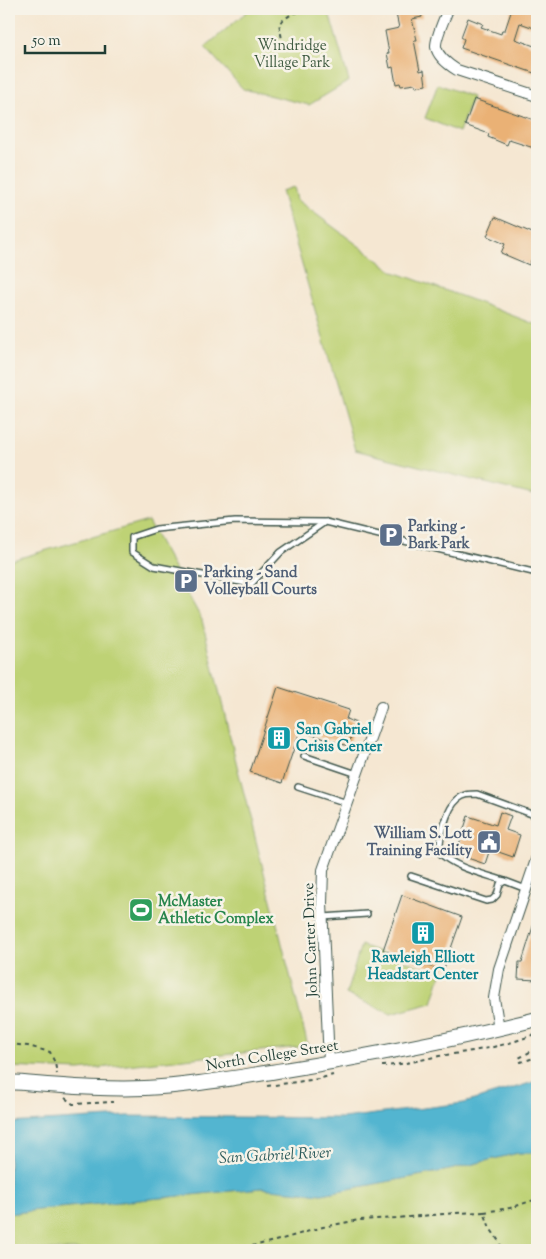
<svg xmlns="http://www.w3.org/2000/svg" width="546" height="1259" font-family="'Sorts Mill Goudy',serif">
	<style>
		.green { fill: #bed275; stroke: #6e8854 }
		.water { fill: #52b5d0; stroke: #387982 }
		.building { fill: #eab174 }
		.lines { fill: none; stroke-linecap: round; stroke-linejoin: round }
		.service-casing { stroke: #3f564c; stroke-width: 8 }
		.minor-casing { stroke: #3f564c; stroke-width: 12 }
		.tertiary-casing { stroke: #3f564c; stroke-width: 16 }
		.path { stroke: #3f564c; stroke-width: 2; stroke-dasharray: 4 4; stroke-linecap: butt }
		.service { stroke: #fff; stroke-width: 5 }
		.minor { stroke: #fff; stroke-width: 10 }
		.tertiary { stroke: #fff; stroke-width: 14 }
		.labels { text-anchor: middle; stroke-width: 5; stroke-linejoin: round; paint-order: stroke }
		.park-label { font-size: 15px; fill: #3f5b41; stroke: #f7f3e8 }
		.service-label { font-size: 15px; font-weight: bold; fill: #4e5e75; stroke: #f7f3e8; text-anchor: start }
		.culture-label { font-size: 15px; font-weight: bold; fill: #0d838f; stroke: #f7f3e8; text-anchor: start }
		.leisure-label { font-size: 15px; font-weight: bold; fill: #27864d; stroke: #f7f3e8; text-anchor: start }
		.street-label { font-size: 15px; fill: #1f3d34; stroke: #f7f3e8 }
		.water-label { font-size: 16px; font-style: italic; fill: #2c5b5b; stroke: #f7f3e8 }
	</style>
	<rect width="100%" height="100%" fill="#f7f3e8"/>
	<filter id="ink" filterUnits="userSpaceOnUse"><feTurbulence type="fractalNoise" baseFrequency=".02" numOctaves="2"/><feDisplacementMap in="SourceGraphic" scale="10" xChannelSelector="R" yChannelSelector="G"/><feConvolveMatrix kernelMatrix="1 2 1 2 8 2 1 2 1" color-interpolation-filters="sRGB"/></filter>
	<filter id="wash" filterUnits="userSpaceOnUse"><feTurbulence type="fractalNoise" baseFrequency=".0096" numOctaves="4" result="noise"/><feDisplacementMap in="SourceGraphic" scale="20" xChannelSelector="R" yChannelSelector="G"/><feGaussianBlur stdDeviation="1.12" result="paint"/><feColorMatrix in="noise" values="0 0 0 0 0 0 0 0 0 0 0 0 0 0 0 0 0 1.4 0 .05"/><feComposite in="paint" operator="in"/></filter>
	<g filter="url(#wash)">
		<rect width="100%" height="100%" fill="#f5e7d2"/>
		<g class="green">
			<path d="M250,9H328L349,81L309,105L243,89L205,47Z"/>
			<path d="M438,84L472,97L459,132L425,118Z"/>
			<path d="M294,187L297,200L394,272L472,300L537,325V496L355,450L281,191Z"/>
			<path d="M148,521L202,620L239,774L308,1046L79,1070L9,1067V561Z"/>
			<path d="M361,945L441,974L432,1003L391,1014L346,994Z"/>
			<path d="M518,1153H537V1250H9V1214L38,1210L261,1188L322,1194L449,1170Z"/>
		</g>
		<path class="water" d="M537,1081V1153H518L449,1170L322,1194L261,1188L38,1210L9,1214V1123L127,1116L343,1118L464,1103Z"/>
		<g id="blocks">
			<g class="building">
				<path d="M395,9H420L422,17L412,19L417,40H414L420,71L424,70L426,85L416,87L415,84L401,86L400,83L396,84L393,67L390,68L387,53H389L385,31L399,28Z"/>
				<path d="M512,9H526L537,13V29L520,23L515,39L537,47V74L461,48L464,39L461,37L468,18L483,24L481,27L501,34L502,30H505Z"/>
				<path d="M474,99L537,121V149L509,140L507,145L488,137L489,134L465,125Z"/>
				<path d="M495,217L537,235V258L533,256L529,265L501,253L505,244L487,236Z"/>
				<path d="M278,687L349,710L346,719L356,723L348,746L300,731L282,783L250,772Z"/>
				<path d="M500,812L511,816L506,830L520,835L513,857L490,849L485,864L456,854L468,816L496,825Z"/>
				<path d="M402,895L462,917L443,971L383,950Z"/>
				<path d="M535,920L537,921V980L518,979L519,962H522Z"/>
			</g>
		</g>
	</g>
	<g filter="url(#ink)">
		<use href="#blocks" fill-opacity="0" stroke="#3f564c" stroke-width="1"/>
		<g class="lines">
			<defs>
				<g id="service">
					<path d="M325,522L281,552L251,584L154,566L132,552V537L156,529L235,521L325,522L537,573"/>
					<path d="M304,756L357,774"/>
					<path d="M298,787L347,803"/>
					<path d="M411,876L486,901L492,900L497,895L500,884L505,881L526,889"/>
					<path d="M505,881C484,874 454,868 439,852C440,837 446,809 458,799C464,794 470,794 477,794L537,816"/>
					<path d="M323,917L367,914"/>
				</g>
				<g id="minor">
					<path d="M448,9C445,18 435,38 436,47C438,57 449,65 457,70L537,96"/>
					<path d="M499,1029L494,998L499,969L537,857"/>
					<path d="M329,1063L322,903L323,870L381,707"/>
				</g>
				<path id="tertiary" d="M9,1082C54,1085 100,1090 145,1088C192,1086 238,1077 284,1070C369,1056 454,1040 537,1019"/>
			</defs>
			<use href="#service" class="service-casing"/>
			<use href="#minor" class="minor-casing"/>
			<use href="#tertiary" class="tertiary-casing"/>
			<g class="path">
				<path d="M283,45L279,23L293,13L322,9"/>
				<path d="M9,1044L28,1046L50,1052L55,1063L57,1074"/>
				<path d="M537,1048L519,1058L521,1062L537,1057"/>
				<path d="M382,1066C402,1065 420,1060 439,1056C474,1051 505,1047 537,1033"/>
				<path d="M267,1086L318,1079L333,1075"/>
				<path d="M65,1098L73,1104L113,1102"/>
				<path d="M484,1212L510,1208L537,1199"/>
				<path d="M188,1250L202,1248L239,1249L279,1240L323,1227L359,1220L396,1218L456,1213L484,1212L490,1228L500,1243L501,1248"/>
			</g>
			<use href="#service" class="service"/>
			<use href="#minor" class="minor"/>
			<use href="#tertiary" class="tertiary"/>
		</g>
	</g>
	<defs>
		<symbol id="parking-square" viewBox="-11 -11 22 22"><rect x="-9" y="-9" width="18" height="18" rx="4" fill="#5c6f8a" stroke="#f7f3e8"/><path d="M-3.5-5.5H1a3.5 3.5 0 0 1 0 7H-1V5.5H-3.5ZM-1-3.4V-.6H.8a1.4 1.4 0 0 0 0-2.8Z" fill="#fff"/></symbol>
		<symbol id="building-square" viewBox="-11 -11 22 22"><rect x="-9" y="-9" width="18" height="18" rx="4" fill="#0f9aa8" stroke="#f7f3e8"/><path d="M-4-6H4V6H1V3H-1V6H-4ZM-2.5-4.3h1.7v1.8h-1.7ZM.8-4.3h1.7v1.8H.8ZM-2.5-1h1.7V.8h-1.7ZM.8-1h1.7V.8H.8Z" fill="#fff"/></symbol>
		<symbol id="civic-square" viewBox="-11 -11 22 22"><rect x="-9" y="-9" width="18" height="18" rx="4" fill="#5c6f8a" stroke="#f7f3e8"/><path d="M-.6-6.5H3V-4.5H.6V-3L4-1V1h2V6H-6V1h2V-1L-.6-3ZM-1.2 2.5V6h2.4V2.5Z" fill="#fff"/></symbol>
		<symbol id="stadium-square" viewBox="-11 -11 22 22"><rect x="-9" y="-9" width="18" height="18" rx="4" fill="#2e9e5b" stroke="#f7f3e8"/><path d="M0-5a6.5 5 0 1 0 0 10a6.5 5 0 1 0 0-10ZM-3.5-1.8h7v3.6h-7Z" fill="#fff"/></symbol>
	</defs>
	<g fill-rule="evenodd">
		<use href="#parking-square" x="377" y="521" width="28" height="28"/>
		<use href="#parking-square" x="172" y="567" width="28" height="28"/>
		<use href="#building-square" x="265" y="724" width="28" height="28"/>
		<use href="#civic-square" x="475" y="828" width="28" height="28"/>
		<use href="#stadium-square" x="127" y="896" width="28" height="28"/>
		<use href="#building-square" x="409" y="919" width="28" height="28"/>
	</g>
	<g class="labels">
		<g class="park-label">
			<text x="292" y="50">Windridge<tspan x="292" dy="17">Village Park</tspan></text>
		</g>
		<g class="service-label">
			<text x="408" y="531">Parking -<tspan x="408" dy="17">Bark Park</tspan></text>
			<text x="204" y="577">Parking - Sand<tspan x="204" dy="17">Volleyball Courts</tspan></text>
			<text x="472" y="838" text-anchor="end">William S. Lott<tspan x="472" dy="17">Training Facility</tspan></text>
		</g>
		<g class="culture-label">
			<text x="296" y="734">San Gabriel<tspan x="296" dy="17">Crisis Center</tspan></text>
			<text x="423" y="962" text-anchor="middle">Rawleigh Elliott<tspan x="423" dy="17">Headstart Center</tspan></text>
		</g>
		<g class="leisure-label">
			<text x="158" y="906">McMaster<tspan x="158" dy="17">Athletic Complex</tspan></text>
		</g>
		<g class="street-label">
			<text transform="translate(310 940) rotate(-92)" y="5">John Carter Drive</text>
			<text transform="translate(272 1055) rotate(-9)" y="5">North College Street</text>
		</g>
		<g class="water-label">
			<text transform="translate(275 1154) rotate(-3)" y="6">San Gabriel River</text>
		</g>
	</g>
	<rect width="546" height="1259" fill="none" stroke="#f7f3e8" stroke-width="30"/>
	<path d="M25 45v8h80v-8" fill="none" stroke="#1f3d34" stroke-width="2.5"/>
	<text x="32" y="45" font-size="15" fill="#1f3d34" stroke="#f7f3e8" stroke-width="4" paint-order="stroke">50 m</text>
</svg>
